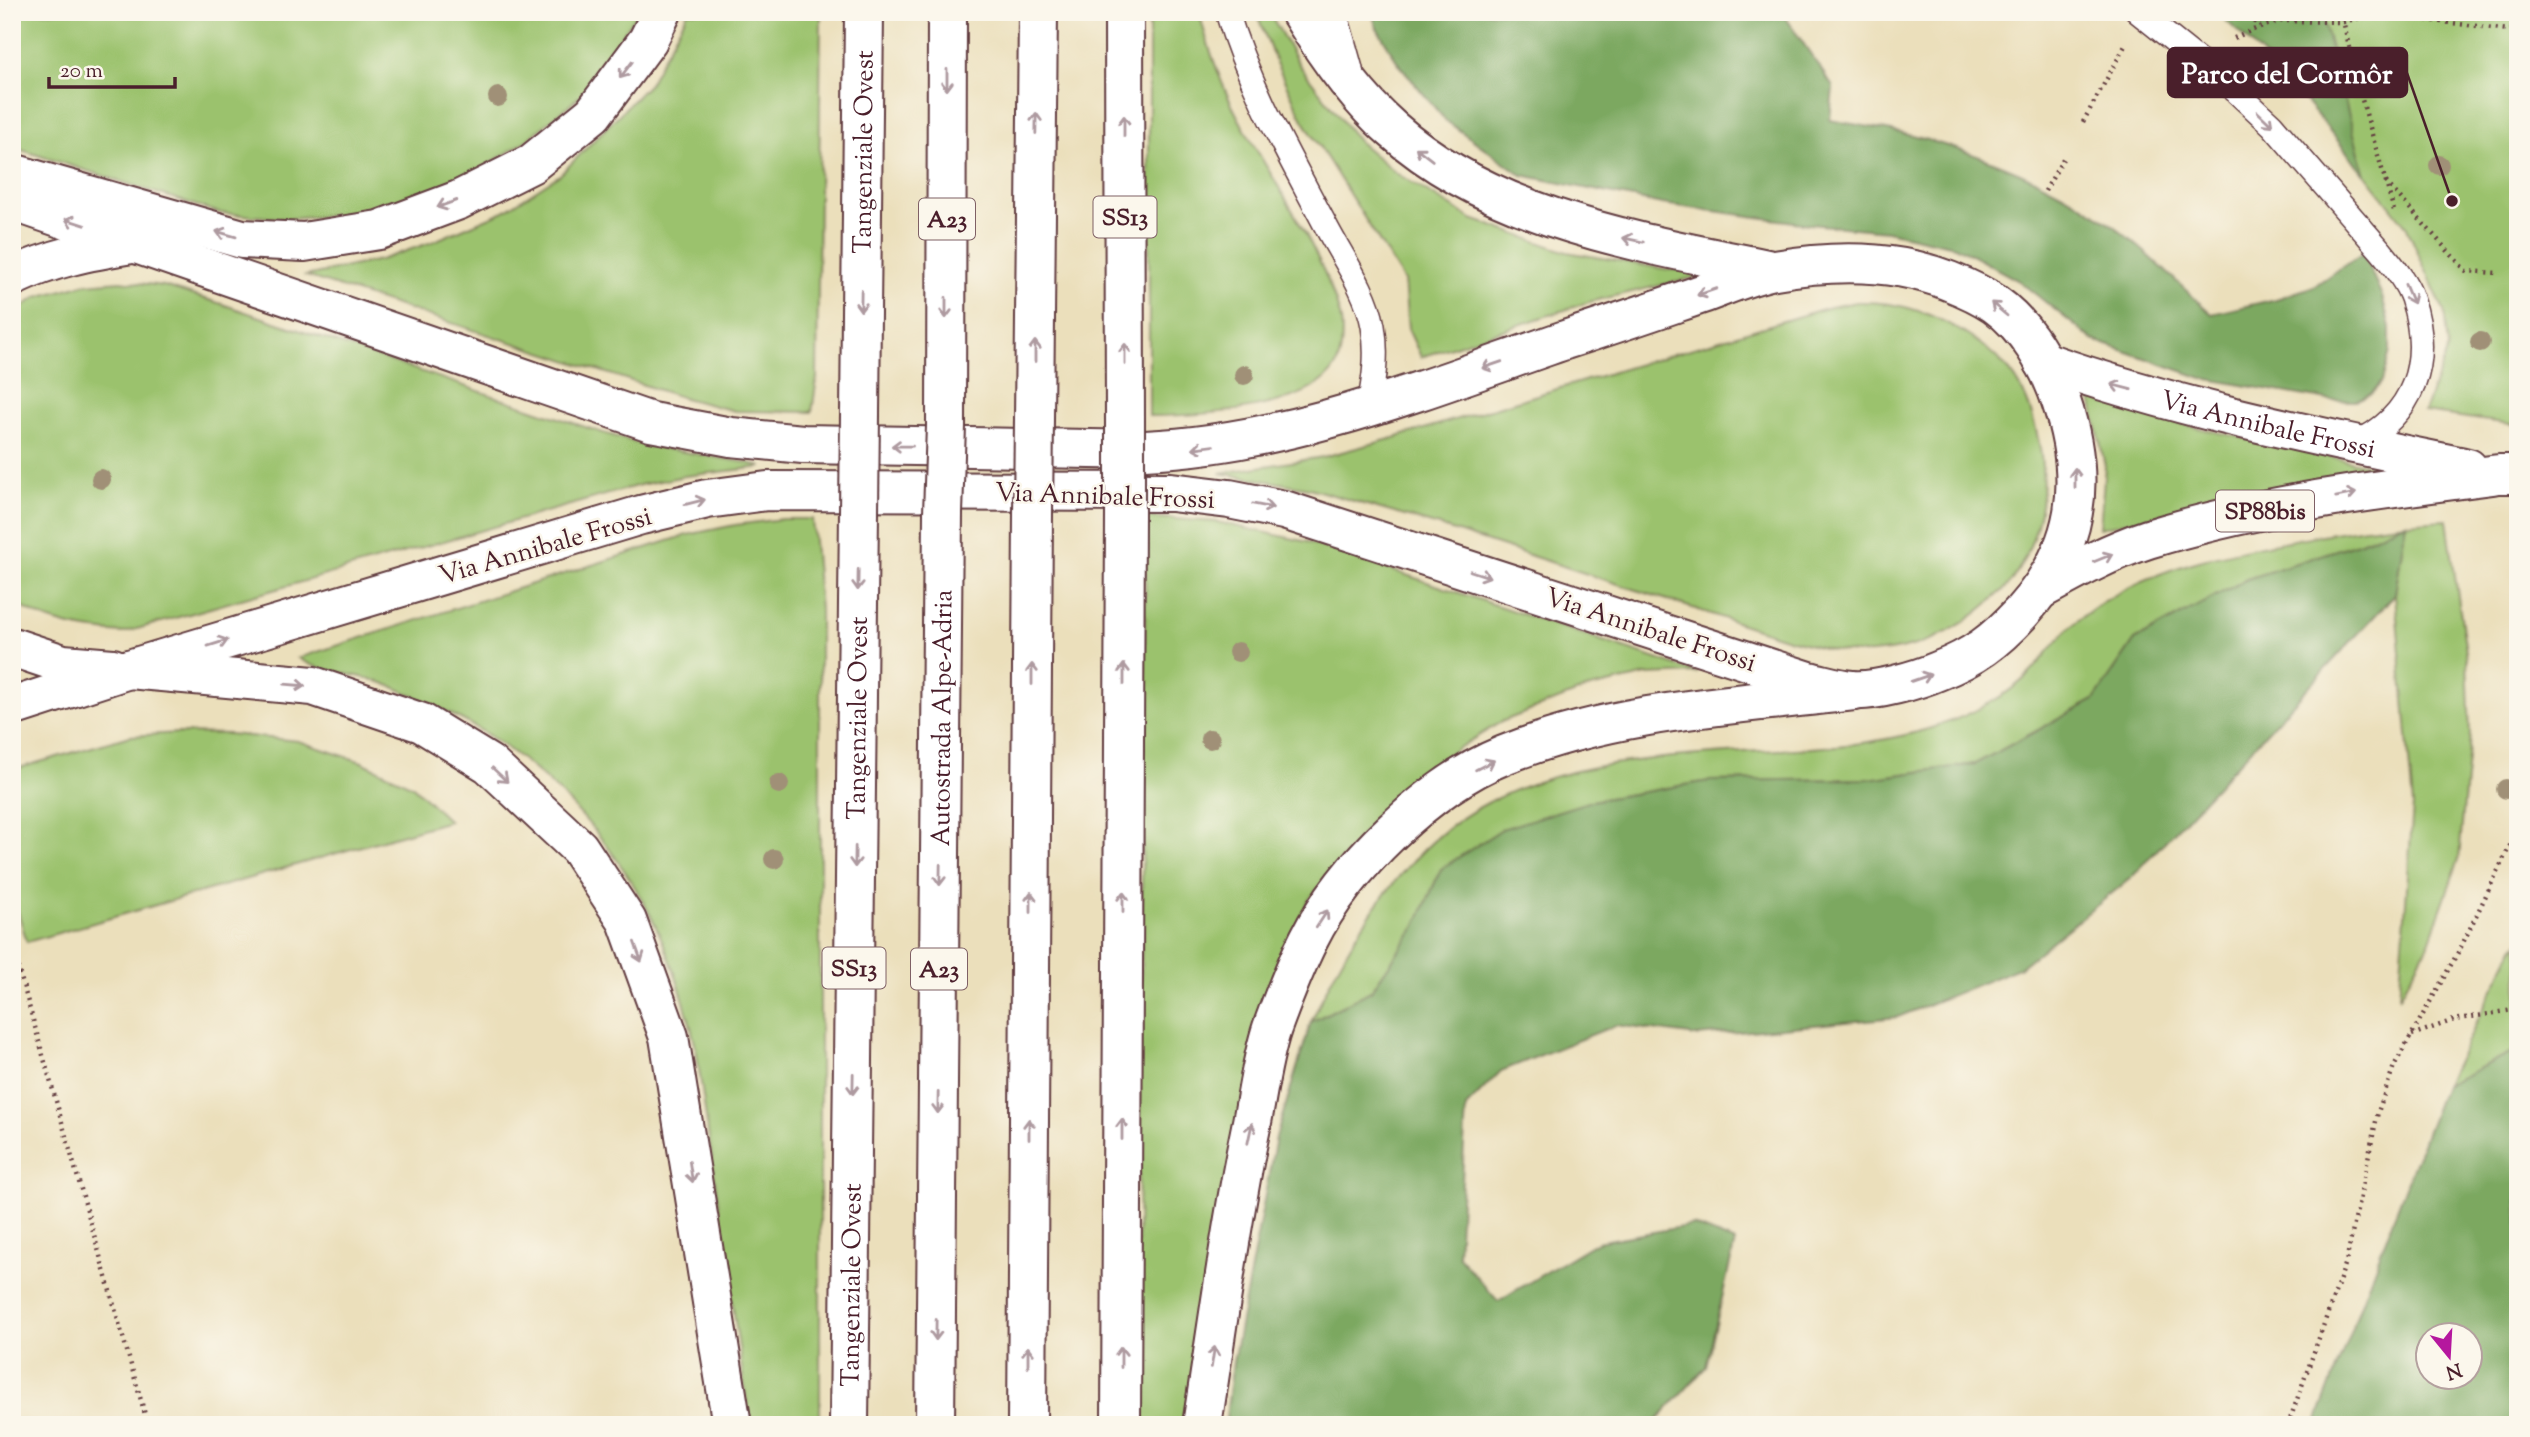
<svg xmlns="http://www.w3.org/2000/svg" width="2530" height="1437" font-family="'Sorts Mill Goudy',serif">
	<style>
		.green { fill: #9bc26d; stroke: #72704c; stroke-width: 2 }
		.forest { fill: #7ca860; stroke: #636446; stroke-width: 2; fill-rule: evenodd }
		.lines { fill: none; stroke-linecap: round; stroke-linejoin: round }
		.service-casing { stroke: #623c41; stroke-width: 26 }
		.primary-casing { stroke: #623c41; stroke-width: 42 }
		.trunk-casing { stroke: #623c41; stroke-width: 42 }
		.motorway-casing { stroke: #623c41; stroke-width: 42 }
		.path { stroke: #623c41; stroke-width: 4.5; stroke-dasharray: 2 5; stroke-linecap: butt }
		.service { stroke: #fff; stroke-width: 23 }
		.primary { stroke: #fff; stroke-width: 38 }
		.trunk { stroke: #fff; stroke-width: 38 }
		.motorway { stroke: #fff; stroke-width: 38 }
		.trunk-bridge-casing { stroke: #623c41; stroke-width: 42; stroke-linecap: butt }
		.motorway-bridge-casing { stroke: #623c41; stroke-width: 42; stroke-linecap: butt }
		.trunk-bridge { stroke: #fff; stroke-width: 38 }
		.motorway-bridge { stroke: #fff; stroke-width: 38 }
		.tree { fill: #a09077 }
		.oneway { stroke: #ae9aa0 }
		.labels { text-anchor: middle; stroke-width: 5; stroke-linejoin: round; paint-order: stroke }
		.shield { fill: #fbf7ec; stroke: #7f6065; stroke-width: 2 }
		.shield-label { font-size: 24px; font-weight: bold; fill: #4a1f2b }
		.street-label { font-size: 26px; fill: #4a1f2b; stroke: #fbf7ec }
		.leader { fill: none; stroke: #4a1f2b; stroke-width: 2.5 }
		.callout-dot { fill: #4a1f2b; stroke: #fbf7ec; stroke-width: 2.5 }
		.callout { fill: #4a1f2b; stroke: #4a1f2b; stroke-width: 2.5 }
		.callout-label { font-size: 28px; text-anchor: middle; font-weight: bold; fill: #fff }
	</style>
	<rect width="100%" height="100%" fill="#fbf7ec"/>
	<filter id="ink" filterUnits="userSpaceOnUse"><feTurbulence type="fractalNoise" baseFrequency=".0143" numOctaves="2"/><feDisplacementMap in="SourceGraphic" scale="14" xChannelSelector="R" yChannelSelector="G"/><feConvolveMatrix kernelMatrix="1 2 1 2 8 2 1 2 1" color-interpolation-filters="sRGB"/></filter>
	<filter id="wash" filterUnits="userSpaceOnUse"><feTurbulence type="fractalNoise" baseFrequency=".00686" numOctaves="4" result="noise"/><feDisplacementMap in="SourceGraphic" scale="28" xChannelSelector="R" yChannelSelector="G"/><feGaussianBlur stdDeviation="1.57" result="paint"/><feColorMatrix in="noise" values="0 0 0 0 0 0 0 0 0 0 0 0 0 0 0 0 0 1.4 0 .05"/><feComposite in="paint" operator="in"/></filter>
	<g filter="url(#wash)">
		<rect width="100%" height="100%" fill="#ebdfbb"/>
		<g class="green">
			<path d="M12,12H638L580,96L526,141L468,177L409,201L358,214L287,219L220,213L12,147Z"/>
			<path d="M688,12H821L817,378L812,412L735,411L684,398L306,276L380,260L432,242L504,211L561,174L649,84Z"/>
			<path d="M1149,12H1199C1209,50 1220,83 1238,117C1271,179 1322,248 1340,316C1343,327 1342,348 1339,358C1324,411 1194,416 1149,416Z"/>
			<path d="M1256,12H1269L1300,66L1358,141L1396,173L1472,219L1567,252L1671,270H1696L1701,276L1589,302L1421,357L1408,329L1404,281L1303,120L1277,65Z"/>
			<path d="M2216,12H2518V425L2424,412L2448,348L2444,311L2406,226L2312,106L2250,41Z"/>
			<path d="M120,281L164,286L225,305L603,433L649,446L749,463L762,467L685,476L640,485L123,633C83,630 45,625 12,600V314L37,297L85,284Z"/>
			<path d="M1857,302C1897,301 1933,312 1967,335C1982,344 1996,356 2008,369C2022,385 2030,406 2035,426C2050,481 2043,535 2010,583C2005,590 1997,595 1991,601C1957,632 1918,650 1872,653C1844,655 1815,646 1788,639L1442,527L1309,488L1220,473L1323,457L1394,438L1830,307Z"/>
			<path d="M2091,399L2198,428L2382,468L2381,475L2240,497L2100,528L2105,466Z"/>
			<path d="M1146,517L1217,522L1308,542L1698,673L1647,675L1586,689L1501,722L1444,757L1378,815L1308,901L1278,966L1183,1425H1136Z"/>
			<path d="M782,519H812L820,609V1425H750L696,1048C685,999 669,948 644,903C600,823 526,749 443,710C421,699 397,687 374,680C349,673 320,672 298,658L687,535L735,525Z"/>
			<path d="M2447,520L2467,659L2470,734L2459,859L2428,945L2399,998L2413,806L2395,594L2406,522L2361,542L2247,579L2135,640L2094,700L1975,764L1868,779L1709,781L1591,801L1441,869L1416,926L1371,991L1311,1022C1348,939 1407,843 1491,801C1568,762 1658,757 1742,752C1812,748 1882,747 1949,722C1978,711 2012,693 2033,670C2049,652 2062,632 2082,617C2145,567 2232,551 2310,537C2355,529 2400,522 2447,520Z"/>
			<path d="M179,733L230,734L298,741L362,762L413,786L449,821L27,942L12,892V770L130,736Z"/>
			<path d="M2518,943V1049L2445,1086L2514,947Z"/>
		</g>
		<g class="forest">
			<path d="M1372,12H1782L1833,87L1830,120C1856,125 1884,128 1909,135C1978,153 2050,181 2108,222C2146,249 2177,284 2212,314L2276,299L2314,286L2363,253L2382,296L2390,327V351L2382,382L2372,393L2355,401L2328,400L2202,378L2093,340L2019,281L1955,246L1887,231L1809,224L1662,204L1522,175L1445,120L1398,63L1376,26Z"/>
			<path d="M2216,12H2321L2365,175C2319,116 2274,61 2216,12Z"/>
			<path d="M2406,522L2395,594L2132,877L2019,968L1898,1017L1697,1036L1616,1025L1501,1071L1466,1107L1458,1256L1498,1301L1597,1242L1693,1225L1735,1242L1706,1367L1653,1425H1225L1233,1362L1276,1137L1311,1022L1371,991L1416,926L1441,869L1502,829L1591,801L1709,781L1868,779L1975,764L2094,700L2135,640L2247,579L2361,542Z"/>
			<path d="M2518,1049V1425H2315L2444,1086ZM2428,1336H2470V1378H2428Z"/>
		</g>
	</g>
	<g filter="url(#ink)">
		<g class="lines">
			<defs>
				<g id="service">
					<path d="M1227,12C1250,89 1291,159 1328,230C1344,260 1367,292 1373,326C1378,354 1374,379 1369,406"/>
					<path d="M1335,12L1351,69"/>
					<path d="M2138,12L2227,83L2272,125L2382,252C2393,266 2406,281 2412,298C2433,361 2415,416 2354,444"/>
				</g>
				<g id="primary">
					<path d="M12,201L651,422L731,437L803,444L1145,450C1290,444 1429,387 1565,340C1612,325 1658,309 1705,293C1727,285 1751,274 1775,270C1833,260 1894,259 1949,281C1964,287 1982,295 1995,304C2026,326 2049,365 2061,401C2088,481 2079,549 2021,613C1995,641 1974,657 1938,671C1917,680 1875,692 1852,690C1838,689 1823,684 1809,681L1284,510L1229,499L1171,492L767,491L707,499L641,515L129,669L12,707"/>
					<path d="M12,277C52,258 88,251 132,244"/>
					<path id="s1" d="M2043,361C2181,410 2325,438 2468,468"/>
					<path d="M2042,589C2076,570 2111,551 2148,539C2262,504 2382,489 2499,474H2518"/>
					<path d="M12,647L63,664L113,668"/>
				</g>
				<g id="trunk">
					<path d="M1124,12L1125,422"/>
					<path d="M1300,12C1325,53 1355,97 1392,129C1494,220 1643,243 1772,270"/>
					<path d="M12,173L242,239L304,242L379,230L459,200L531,164L593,114L648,40L662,12"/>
					<path id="s2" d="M860,414L864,12"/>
					<path d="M129,669L313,686L422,723L489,764L579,848L627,921L669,1037L732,1425"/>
					<path id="s3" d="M849,1425L859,512"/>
					<path d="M1121,1425L1125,515"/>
					<path d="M1202,1425C1218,1324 1231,1222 1252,1122C1258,1091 1262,1058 1272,1028C1283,998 1295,967 1309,939C1345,867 1430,785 1504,755C1616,710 1736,705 1855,691"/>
				</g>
				<g id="motorway">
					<path d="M1034,419L1038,12"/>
					<path d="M946,426L947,12"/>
					<path id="s4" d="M935,1425L943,513"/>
					<path d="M1027,1425L1033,514"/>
				</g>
			</defs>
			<use href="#service" class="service-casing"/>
			<use href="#primary" class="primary-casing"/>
			<use href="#trunk" class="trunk-casing"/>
			<use href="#motorway" class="motorway-casing"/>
			<g class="path">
				<path d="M2245,12L2260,27"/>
				<path d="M2341,12L2360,93L2395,214"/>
				<path d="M2385,12L2418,19L2518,31"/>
				<path d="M2516,12L2518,13"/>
				<path d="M2234,38L2260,27L2282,21L2343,22L2383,12"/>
				<path d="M2083,122L2126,44"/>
				<path d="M2386,182L2466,271L2498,273"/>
				<path d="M2045,191L2064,157"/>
				<path d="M12,946L148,1425"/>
				<path d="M2412,1035L2454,1020L2518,1009"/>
				<path d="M2288,1425L2346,1262L2378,1112L2394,1066L2461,947L2518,829"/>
			</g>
			<use href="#service" class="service"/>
			<use href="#primary" class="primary"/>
			<use href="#trunk" class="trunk"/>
			<use href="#motorway" class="motorway"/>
			<defs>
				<g id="trunk-bridge">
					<path d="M1125,422V515"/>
					<path d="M859,512L860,414"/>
				</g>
				<g id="motorway-bridge">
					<path d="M943,513L946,426"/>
					<path d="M1033,514L1034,419"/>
				</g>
			</defs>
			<use href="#trunk-bridge" class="trunk-bridge-casing"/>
			<use href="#motorway-bridge" class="motorway-bridge-casing"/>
			<use href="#trunk-bridge" class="trunk-bridge"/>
			<use href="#motorway-bridge" class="motorway-bridge"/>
		</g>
		<g class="tree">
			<circle cx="498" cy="97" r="10"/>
			<circle cx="2439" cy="165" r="10"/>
			<circle cx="2480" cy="342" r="10"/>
			<circle cx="1244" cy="375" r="10"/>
			<circle cx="101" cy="479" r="10"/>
			<circle cx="1238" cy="652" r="10"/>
			<circle cx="1210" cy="739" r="10"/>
			<circle cx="779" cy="784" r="10"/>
			<circle cx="2506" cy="789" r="10"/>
			<circle cx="774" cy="859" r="10"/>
		</g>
		<defs><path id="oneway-shaft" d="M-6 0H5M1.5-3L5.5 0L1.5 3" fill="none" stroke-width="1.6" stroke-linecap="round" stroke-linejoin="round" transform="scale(1.75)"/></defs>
		<g class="oneway">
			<use href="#oneway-shaft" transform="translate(626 70) rotate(127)"/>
			<use href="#oneway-shaft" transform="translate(947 80) rotate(90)"/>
			<use href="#oneway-shaft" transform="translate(2265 119) rotate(44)"/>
			<use href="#oneway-shaft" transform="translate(1036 123) rotate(-89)"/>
			<use href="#oneway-shaft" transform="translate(1124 126) rotate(-90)"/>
			<use href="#oneway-shaft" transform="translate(1424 154) rotate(-142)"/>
			<use href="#oneway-shaft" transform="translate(447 204) rotate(160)"/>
			<use href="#oneway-shaft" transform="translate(75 222) rotate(-162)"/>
			<use href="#oneway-shaft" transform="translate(226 234) rotate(-164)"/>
			<use href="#oneway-shaft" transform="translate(1633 240) rotate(-168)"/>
			<use href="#oneway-shaft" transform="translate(1707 292) rotate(161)"/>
			<use href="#oneway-shaft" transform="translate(2409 294) rotate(67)"/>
			<use href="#oneway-shaft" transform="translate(861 301) rotate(91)"/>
			<use href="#oneway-shaft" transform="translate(946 308) rotate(90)"/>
			<use href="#oneway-shaft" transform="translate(1999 309) rotate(-140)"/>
			<use href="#oneway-shaft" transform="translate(1035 351) rotate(-90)"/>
			<use href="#oneway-shaft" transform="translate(1125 354) rotate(-90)"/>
			<use href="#oneway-shaft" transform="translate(1492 365) rotate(161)"/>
			<use href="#oneway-shaft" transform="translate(2121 387) rotate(-165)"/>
			<use href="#oneway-shaft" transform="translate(902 446) rotate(-179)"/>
			<use href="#oneway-shaft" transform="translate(1203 447) rotate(172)"/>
			<use href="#oneway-shaft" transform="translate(2075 478) rotate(-90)"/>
			<use href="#oneway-shaft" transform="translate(2346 495) rotate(-11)"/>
			<use href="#oneway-shaft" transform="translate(695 502) rotate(-14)"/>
			<use href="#oneway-shaft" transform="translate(1263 506) rotate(11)"/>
			<use href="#oneway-shaft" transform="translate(2103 558) rotate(-22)"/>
			<use href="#oneway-shaft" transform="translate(1480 574) rotate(18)"/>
			<use href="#oneway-shaft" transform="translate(858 580) rotate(91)"/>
			<use href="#oneway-shaft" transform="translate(218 643) rotate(-17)"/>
			<use href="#oneway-shaft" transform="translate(1032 674) rotate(-90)"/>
			<use href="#oneway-shaft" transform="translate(1124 674) rotate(-90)"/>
			<use href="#oneway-shaft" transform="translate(1921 678) rotate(-19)"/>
			<use href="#oneway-shaft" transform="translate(295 685) rotate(5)"/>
			<use href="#oneway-shaft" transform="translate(1485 765) rotate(-27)"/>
			<use href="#oneway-shaft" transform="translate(500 775) rotate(43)"/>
			<use href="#oneway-shaft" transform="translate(855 857) rotate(91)"/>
			<use href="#oneway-shaft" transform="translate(940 875) rotate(91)"/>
			<use href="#oneway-shaft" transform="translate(1031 902) rotate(-90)"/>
			<use href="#oneway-shaft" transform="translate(1123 902) rotate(-90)"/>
			<use href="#oneway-shaft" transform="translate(1322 919) rotate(-57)"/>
			<use href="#oneway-shaft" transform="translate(638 952) rotate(70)"/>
			<use href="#oneway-shaft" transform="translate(853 1084) rotate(91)"/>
			<use href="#oneway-shaft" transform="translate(938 1103) rotate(91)"/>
			<use href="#oneway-shaft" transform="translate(1029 1129) rotate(-90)"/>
			<use href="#oneway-shaft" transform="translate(1122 1129) rotate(-90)"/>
			<use href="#oneway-shaft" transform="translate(1250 1133) rotate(-78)"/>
			<use href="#oneway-shaft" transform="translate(691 1172) rotate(81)"/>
			<use href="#oneway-shaft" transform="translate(936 1330) rotate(91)"/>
			<use href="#oneway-shaft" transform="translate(1028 1357) rotate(-90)"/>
			<use href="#oneway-shaft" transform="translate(1121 1357) rotate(-90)"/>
			<use href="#oneway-shaft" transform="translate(1213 1357) rotate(-81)"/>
		</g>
	</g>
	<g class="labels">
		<g class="shield">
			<rect x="1093.5" y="196.5" width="63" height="41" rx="5"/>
			<rect x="919" y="198.5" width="56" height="41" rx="5"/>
			<rect x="2216" y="490.5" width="98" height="41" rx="5"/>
			<rect x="822.5" y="947.5" width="63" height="41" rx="5"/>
			<rect x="911" y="948.5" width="56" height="41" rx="5"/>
		</g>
		<g class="shield-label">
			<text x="1125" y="225">SS13</text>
			<text x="947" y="227">A23</text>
			<text x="2265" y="519">SP88bis</text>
			<text x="854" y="976">SS13</text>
			<text x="939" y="977">A23</text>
		</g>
		<g class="street-label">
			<text dy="9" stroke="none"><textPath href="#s2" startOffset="262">Tangenziale Ovest</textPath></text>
			<text dy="9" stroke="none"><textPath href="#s1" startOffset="234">Via Annibale Frossi</textPath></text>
			<text transform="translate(1105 495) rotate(2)" y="9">Via Annibale Frossi</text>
			<text transform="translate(545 545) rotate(-16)" y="9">Via Annibale Frossi</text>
			<text transform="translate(1651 629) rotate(18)" y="9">Via Annibale Frossi</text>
			<text dy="9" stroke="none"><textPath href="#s4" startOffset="707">Autostrada Alpe-Adria</textPath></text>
			<text dy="9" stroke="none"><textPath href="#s3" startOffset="707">Tangenziale Ovest</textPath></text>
			<text dy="9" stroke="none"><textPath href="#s3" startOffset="140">Tangenziale Ovest</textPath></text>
		</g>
	</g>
	<path class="leader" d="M2452 201L2407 73"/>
	<circle class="callout-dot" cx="2452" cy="201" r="7"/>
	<rect class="callout" x="2168" y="48" width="239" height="49" rx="7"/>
	<g class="callout-label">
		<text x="2287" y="83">Parco del Cormôr</text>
	</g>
	<rect width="2530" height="1437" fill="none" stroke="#fbf7ec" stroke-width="42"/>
	<g transform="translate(2449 1356) rotate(162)"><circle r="33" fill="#fbf7ec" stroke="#b4a19f" stroke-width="2"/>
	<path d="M0-5L12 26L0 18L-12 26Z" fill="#b5179e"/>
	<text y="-10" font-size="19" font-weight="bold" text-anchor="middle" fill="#4a1f2b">N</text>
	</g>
	<path d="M49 77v10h126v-10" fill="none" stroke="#4a1f2b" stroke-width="3.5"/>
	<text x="60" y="77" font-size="21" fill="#4a1f2b" stroke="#fbf7ec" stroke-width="5" paint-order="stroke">20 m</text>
</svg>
